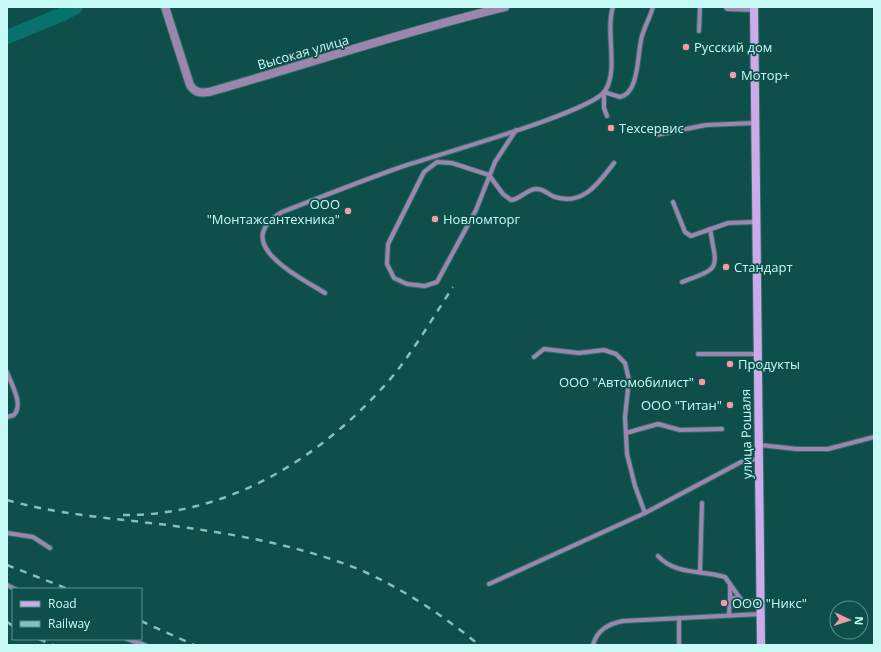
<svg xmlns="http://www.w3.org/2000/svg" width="881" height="652" font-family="'Open Sans',sans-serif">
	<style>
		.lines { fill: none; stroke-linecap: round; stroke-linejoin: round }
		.river { stroke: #07726d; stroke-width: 14 }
		.lane-casing { stroke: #2f6e6a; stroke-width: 6 }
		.street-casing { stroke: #2f6e6a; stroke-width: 10 }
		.secondary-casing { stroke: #2f6e6a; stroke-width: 10 }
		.lane { stroke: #9c86ae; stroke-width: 4 }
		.street { stroke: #9c86ae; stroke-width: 8 }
		.secondary { stroke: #cdaae9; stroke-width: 8 }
		.rail { stroke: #87bfbb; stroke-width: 2.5; stroke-dasharray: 7 7; stroke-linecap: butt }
		.poi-dot { fill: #f39aa9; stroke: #0e4f4b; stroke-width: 1.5 }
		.labels { text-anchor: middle; stroke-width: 3.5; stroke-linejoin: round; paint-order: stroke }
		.poi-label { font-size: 13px; fill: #c7faf5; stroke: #0e4f4b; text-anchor: start }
		.street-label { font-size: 13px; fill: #c7faf5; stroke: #0e4f4b }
	</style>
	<rect width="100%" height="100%" fill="#0e4f4b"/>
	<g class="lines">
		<path class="river" d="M7,37L63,14L76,7"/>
		<defs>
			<g id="lane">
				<path d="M699,31L700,7"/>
				<path d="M607,116L604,108V92L620,97C640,93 637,52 642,36C645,26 650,17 653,7"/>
				<path d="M516,130L495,162L476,210L437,282L425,286L407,284L394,278L387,264L388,244L424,172L437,162L452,163L489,175L503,194L511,200C521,199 527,189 536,189C544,188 548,195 555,197C584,206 599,182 614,163"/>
				<path d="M656,135L706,125L754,123"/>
				<path d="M673,202L685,232L691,236L728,223L755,222"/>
				<path d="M682,282C722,267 717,270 710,229"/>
				<path d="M325,293C298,276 229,243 282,212C321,197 361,181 401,167C435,155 590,113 605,91C619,70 605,31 613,7"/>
				<path d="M698,354H757"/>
				<path d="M534,357L544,349L579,353L604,350L616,354L625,363L629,380L625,417L627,454L635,486L645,513"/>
				<path d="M7,372C11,384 24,404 14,415L7,417"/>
				<path d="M626,433L658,424L680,430L722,429"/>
				<path d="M759,445L797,449H828L874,437"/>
				<path d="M7,533L33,537L50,548"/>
				<path d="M658,556C675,575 702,570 725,577L742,601H761"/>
				<path d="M700,572L702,503"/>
				<path d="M489,584L645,513L741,462L759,459"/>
				<path d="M730,584V598"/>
				<path d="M7,585L15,589"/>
				<path d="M729,615L730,598H739"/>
				<path d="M679,618V645"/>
				<path d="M127,639L145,645"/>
				<path d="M593,645C597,630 608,624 623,621L761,614"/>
			</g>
			<g id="street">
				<path d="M165,7L190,85C195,93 200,93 209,92C308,64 405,31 505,7"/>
				<path d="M728,7L754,8"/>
			</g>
			<path id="secondary" d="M754,7L761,645"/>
		</defs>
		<use href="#lane" class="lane-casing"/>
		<use href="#street" class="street-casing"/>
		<use href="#secondary" class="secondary-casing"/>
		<use href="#lane" class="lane"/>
		<use href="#street" class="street"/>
		<use href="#secondary" class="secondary"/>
		<g class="rail">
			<path d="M7,500C66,517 129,519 189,528C246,536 312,549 365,572C406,591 444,616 479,645"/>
			<path d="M123,515C230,516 324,456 392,377C415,349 433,317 453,287"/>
			<path d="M7,565L68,589"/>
			<path d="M141,621L194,645"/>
			<path d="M7,622L13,626"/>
			<path d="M39,639L53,645"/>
		</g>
	</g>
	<g class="poi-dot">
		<circle cx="686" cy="47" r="4"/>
		<circle cx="733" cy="75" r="4"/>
		<circle cx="611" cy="128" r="4"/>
		<circle cx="348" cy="211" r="4"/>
		<circle cx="435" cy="219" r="4"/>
		<circle cx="726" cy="267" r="4"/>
		<circle cx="730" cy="364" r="4"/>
		<circle cx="702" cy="382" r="4"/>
		<circle cx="730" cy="405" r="4"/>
		<circle cx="724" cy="603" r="4"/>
	</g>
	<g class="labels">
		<g class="poi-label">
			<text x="694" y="52">Русский дом</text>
			<text x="741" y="80">Мотор+</text>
			<text x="619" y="133">Техсервис</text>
			<text x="340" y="209" text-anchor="end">ООО<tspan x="340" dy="15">"Монтажсантехника"</tspan></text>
			<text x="443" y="224">Новломторг</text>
			<text x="734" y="272">Стандарт</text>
			<text x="738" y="369">Продукты</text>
			<text x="694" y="387" text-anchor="end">ООО "Автомобилист"</text>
			<text x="722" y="410" text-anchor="end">ООО "Титан"</text>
			<text x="732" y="608">ООО "Никс"</text>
		</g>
		<g class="street-label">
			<text transform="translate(303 52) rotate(-16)" y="5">Высокая улица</text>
			<text transform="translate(746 434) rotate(-91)" y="5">улица Рошаля</text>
		</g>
	</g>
	<rect width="881" height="652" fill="none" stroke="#c7faf5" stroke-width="16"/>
	<rect x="12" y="588" width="130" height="52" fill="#0e4f4b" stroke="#58938f"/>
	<rect x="20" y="601" width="20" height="6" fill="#cdaae9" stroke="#58938f"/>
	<text x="48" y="608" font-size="12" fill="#c7faf5">Road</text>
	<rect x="20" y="621" width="20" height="6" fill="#87bfbb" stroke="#58938f"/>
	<text x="48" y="628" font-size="12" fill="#c7faf5">Railway</text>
	<g transform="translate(849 620) rotate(94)"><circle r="19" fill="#0e4f4b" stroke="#58938f"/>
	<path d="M0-3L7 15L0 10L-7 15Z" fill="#f39aa9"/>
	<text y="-6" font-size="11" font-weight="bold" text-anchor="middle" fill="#c7faf5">N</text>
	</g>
</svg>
